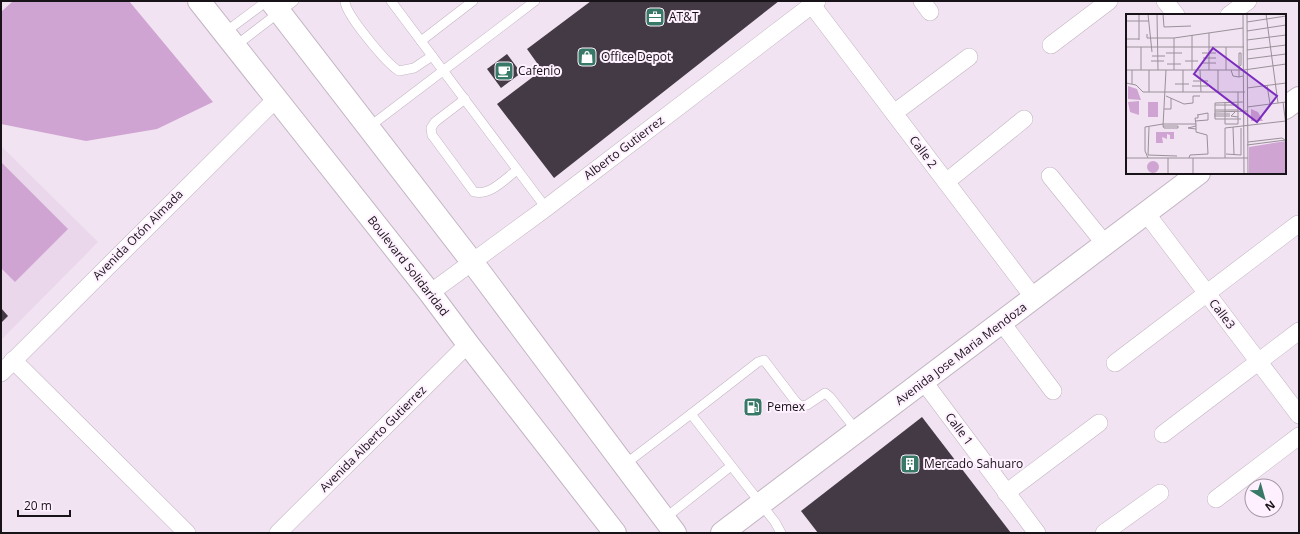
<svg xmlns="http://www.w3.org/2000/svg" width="1300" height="534" font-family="'Open Sans',sans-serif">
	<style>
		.built { fill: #ead7eb }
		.green { fill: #d0a4d2 }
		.building { fill: #443a45 }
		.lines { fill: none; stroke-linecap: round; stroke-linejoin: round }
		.service-casing { stroke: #c2b5c3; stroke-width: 10 }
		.minor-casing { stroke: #c2b5c3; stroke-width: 18 }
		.tertiary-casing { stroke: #c2b5c3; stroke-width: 24 }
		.primary-casing { stroke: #c2b5c3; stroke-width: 24 }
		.service { stroke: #fff; stroke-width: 9 }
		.minor { stroke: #fff; stroke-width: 17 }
		.tertiary { stroke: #fff; stroke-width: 22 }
		.primary { stroke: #fff; stroke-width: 22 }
		.labels { text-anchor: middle; stroke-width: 4; stroke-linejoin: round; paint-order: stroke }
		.poi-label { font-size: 12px; fill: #181318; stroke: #fef0ff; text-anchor: start }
		.street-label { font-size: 12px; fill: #181318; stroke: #fef0ff }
		.inset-road { fill: none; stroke: #9a909a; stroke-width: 1 }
		.view { fill: #7b2cbf; fill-opacity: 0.15; stroke: #7b2cbf; stroke-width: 2 }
		.inset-edge { fill: none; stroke: #181318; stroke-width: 2 }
	</style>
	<rect width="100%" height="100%" fill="#f1e3f1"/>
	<path class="built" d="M1,146L98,242L1,340Z"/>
	<g class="green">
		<path d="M13,1H129L213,102L157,129L86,141L1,124V12Z"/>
		<path d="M1,162L68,229L15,282L1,268Z"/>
	</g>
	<g class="building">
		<path d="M591,1H779L554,178L497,104L542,70L527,49Z"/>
		<path d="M507,54L521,73L501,88L487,69Z"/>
		<path d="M1,308L8,316L1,323Z"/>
		<path d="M922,417L1011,533H818L801,511Z"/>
	</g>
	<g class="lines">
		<defs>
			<g id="service">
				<path d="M345,1C345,14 387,64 399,71L414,68L432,56"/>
				<path d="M391,1L546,208"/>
				<path d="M224,33L267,1"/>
				<path d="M421,41L473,1"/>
				<path d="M234,47L294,1"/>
				<path d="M465,99L435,122L431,128L432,135L474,192C490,196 505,179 517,170"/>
				<path d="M369,127L535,1"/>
				<path d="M691,414L758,362L764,360L796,402L801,406L807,405L825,393L830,397L857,431"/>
				<path d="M624,465L691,414L775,522L781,533"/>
				<path d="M664,519L731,466"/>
			</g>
			<g id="minor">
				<path d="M922,1L930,12"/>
				<path d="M1165,1L1176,15"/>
				<path d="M812,5L1034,298"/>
				<path d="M1229,15L1248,1"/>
				<path d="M1051,45L1109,1"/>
				<path d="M894,113L969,57"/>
				<path d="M1050,176L1105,244"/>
				<path d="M946,182L1024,119"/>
				<path d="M1146,213L1299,415"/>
				<path d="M430,293L546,208L817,1"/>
				<path d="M1002,323L1053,391"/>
				<path d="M13,360L187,533"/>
				<path d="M1115,363L1298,224"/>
				<path d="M1,373L276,99"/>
				<path d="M924,382L1037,533"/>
				<path d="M1163,434L1299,331"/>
				<path d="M1006,493L1099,423"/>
				<path d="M1216,499L1299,436"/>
				<path d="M278,533L468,344"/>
				<path d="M1104,533L1160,493"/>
			</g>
			<g id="tertiary">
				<path d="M1285,108L1299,98"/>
				<path d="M722,533L1199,173"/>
			</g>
			<g id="primary">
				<path d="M199,1L430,293L468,344L615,533"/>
				<path d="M271,1L473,263L675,533"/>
			</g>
		</defs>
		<use href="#service" class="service-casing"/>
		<use href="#minor" class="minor-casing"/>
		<use href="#tertiary" class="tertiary-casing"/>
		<use href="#primary" class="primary-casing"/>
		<use href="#service" class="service"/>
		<use href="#minor" class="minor"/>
		<use href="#tertiary" class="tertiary"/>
		<use href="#primary" class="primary"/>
	</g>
	<defs>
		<symbol id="office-square" viewBox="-11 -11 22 22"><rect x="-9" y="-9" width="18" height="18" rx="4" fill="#377867" stroke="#fef0ff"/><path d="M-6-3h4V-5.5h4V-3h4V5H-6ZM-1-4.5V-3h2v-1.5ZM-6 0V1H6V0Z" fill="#fff"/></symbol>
		<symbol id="shop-square" viewBox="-11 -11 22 22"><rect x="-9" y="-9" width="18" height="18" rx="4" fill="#377867" stroke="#fef0ff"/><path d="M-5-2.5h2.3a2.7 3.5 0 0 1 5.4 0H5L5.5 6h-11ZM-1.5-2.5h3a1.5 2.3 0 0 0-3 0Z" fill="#fff"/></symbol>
		<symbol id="cafe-square" viewBox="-11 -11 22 22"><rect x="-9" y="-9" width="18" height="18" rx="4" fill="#377867" stroke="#fef0ff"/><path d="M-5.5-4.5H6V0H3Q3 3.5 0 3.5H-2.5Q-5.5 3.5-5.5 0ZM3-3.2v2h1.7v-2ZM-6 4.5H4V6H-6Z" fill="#fff"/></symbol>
		<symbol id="fuel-square" viewBox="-11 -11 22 22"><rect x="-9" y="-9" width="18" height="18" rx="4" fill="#377867" stroke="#fef0ff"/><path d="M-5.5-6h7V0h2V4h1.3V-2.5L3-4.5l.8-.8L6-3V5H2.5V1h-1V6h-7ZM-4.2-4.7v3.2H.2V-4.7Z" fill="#fff"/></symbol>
		<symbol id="building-square" viewBox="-11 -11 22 22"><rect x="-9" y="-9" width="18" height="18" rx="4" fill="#377867" stroke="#fef0ff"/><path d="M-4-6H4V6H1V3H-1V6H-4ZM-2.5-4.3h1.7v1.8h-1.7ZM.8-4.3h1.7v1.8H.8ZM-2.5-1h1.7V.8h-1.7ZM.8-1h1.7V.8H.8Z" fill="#fff"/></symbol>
	</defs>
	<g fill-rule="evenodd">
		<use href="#office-square" x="644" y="6" width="22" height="22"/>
		<use href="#shop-square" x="576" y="46" width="22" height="22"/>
		<use href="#cafe-square" x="493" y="60" width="22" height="22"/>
		<use href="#fuel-square" x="742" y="396" width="22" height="22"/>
		<use href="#building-square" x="899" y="453" width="22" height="22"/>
	</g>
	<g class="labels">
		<g class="poi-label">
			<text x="669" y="21">AT&amp;T</text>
			<text x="601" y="61">Office Depot</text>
			<text x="518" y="75">Cafenio</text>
			<text x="767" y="411">Pemex</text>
			<text x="924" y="468">Mercado Sahuaro</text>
		</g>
		<g class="street-label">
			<text transform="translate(624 148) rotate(-37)" y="4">Alberto Gutierrez</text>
			<text transform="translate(923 152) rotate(53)" y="4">Calle 2</text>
			<text transform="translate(138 235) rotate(-45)" y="4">Avenida Otón Almada</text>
			<text transform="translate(408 266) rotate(52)" y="4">Boulevard Solidaridad</text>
			<text transform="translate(1222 314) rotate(53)" y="4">Calle3</text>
			<text transform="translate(961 354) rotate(-37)" y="4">Avenida Jose Maria Mendoza</text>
			<text transform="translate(959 429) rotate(53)" y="4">Calle 1</text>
			<text transform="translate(373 439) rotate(-45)" y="4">Avenida Alberto Gutierrez</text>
		</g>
	</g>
	<g transform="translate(1126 14)">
		<rect width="160" height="160" fill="#f1e3f1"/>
		<path d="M2,72L11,75L15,86L2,85ZM13,87V101L4,98L2,88ZM22,88H32V103H22ZM125,95L132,98L137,107H125ZM30,118H48V125H44V121L41,120V125L36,123L37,129H30ZM160,127V160H123V133ZM21 153a6 6 0 1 1 12 0a6 6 0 1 1-12 0Z" fill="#d0a4d2"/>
		<path class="inset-road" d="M13,0V26M22,0L26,38M31,0L32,56M37,0L38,13L65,12M117,0L118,160M121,0L122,160M140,0L152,89M0,7H23M121,8L160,2M121,17L160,11M83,19V56M21,20V24H48L117,14M66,21V56M48,24V56M0,25H13M121,26L160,21M0,33H118M0,33V7M121,36L160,31M40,39H56M76,39H90M26,42H39M77,44H90M121,45L160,40M25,47H38M59,47H72M76,49H90M41,50H55M113,53L115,51V39H113V63L117,62M0,56H118L160,50M15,56V33M23,56V78M57,56V78M74,56L75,78M92,56V78M100,56V33M105,56L107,62L113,63M67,67H82M0,69L10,71L17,78H119M6,70V56M49,70H63M141,71L144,90M66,72H82M121,74L160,69M40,82L58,90L67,89V82H74M99,88V110H112V78M117,88L89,89V98L122,97M157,88L160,111M89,91H112M121,93L160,88M38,95H45V84M89,96H112M89,98V105H115M109,98L105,102L112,103M88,100H104M88,102H104M69,107L82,106V99L71,101M37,112L40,56M37,112H52V114H38ZM70,112L62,114L70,115M23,113L22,141L51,142M107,113L108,141M122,128L156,124L159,126M121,131L160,126M100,140L115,141V114M0,144H122M22,144L19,137V113L37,110H70L69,104H72V101M42,144V160M63,144L64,141L82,140L81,121L70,118V110M67,144V160M99,144V114L160,107"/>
		<path class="view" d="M87,34L151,82L131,108L68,60Z"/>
		<rect width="160" height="160" class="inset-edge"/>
	</g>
	<rect width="1300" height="534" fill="none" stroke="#181318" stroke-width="4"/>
	<g transform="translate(1264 498) rotate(143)"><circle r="19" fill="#fef0ff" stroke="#a298a3"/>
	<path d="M0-3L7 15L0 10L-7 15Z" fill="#377867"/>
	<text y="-6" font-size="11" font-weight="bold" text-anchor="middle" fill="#181318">N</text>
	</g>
	<path d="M18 510v6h52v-6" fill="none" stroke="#181318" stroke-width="2"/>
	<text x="24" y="510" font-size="12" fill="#181318" stroke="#fef0ff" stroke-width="3" paint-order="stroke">20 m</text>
</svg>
